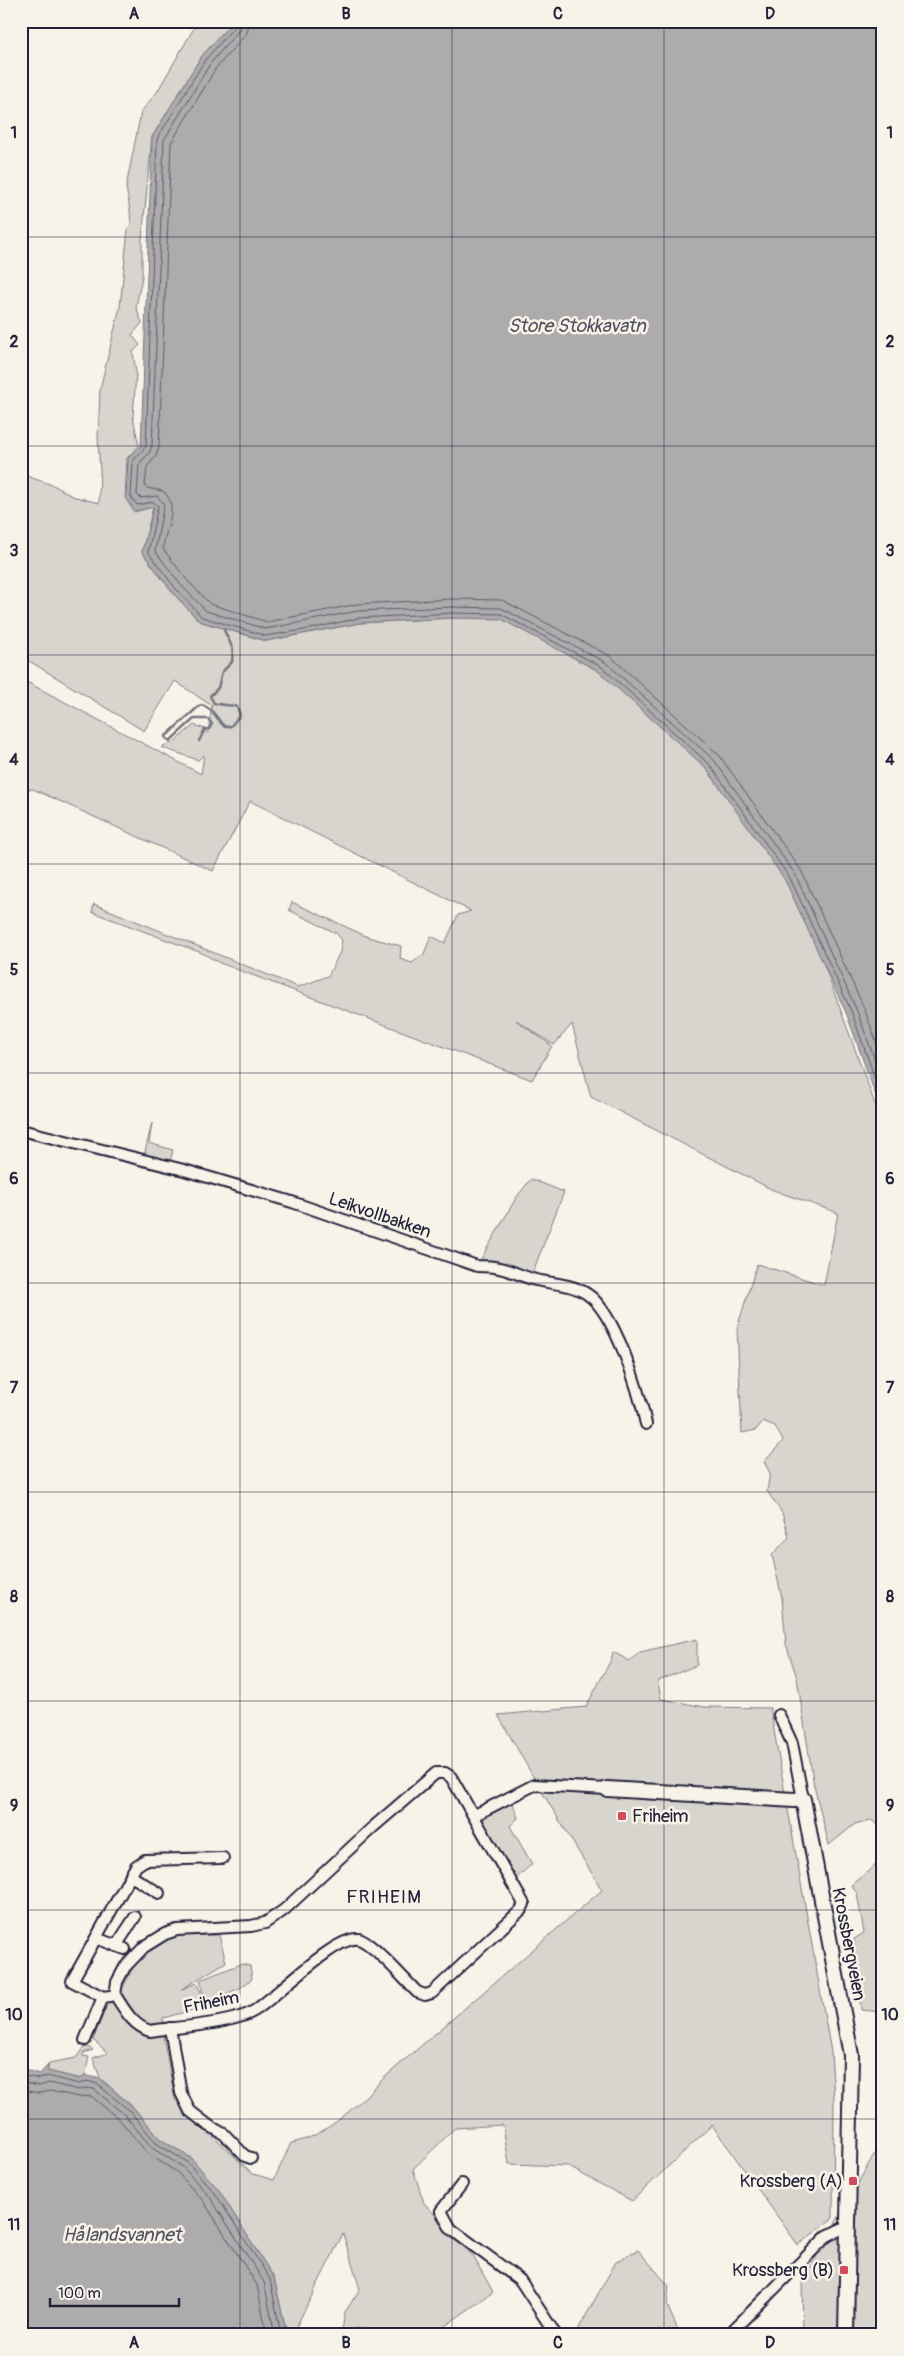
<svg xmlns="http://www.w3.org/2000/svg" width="904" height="2356" font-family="Pangolin,sans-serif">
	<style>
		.green { fill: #d8d5cf; stroke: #7d7c85 }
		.water { fill: #aeabad; stroke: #76747f }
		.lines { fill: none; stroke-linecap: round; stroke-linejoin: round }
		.shore { stroke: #5a5969; stroke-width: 1 }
		.stream { stroke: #76747f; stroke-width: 2.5 }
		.street-casing { stroke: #22223b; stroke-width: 14 }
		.secondary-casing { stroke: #22223b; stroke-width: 18 }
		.street { stroke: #f7f3e8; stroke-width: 10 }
		.secondary { stroke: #f7f3e8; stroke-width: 14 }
		.grid { fill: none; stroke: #22223b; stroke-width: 1; stroke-opacity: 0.55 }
		.poi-dot { fill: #d1495b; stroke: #f7f3e8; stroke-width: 2 }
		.labels { text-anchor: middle; stroke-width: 5; stroke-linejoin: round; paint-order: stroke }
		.street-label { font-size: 18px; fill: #22223b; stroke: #f7f3e8 }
		.poi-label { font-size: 18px; fill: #22223b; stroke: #f7f3e8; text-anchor: end }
		.water-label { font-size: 19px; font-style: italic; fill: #535263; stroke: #f7f3e8 }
		.neighbourhood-label { font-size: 19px; letter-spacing: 1px; fill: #22223b; stroke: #f7f3e8 }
		.neatline { fill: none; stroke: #22223b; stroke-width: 2 }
		.grid-label { font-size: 16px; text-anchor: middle; font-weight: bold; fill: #22223b }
	</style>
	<rect width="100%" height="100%" fill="#f7f3e8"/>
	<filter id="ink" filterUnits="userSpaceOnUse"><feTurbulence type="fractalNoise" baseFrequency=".02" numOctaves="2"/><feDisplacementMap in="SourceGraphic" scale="10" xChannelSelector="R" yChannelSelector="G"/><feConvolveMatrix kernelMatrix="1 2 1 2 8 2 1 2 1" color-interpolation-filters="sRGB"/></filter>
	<g filter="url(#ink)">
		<g class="green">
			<path d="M198,21H233L201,57L152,137L142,239V277L136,307L142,323L132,335L140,345L133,352L136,373L133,417L139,446L127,458L125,498L134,512L153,507L142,552L173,593L199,621L266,641L359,623L503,615L601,669L706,768L793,886L815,940L883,1126V1828L871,1820L855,1824L829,1845L814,1786L797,1678L786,1644L782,1598L772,1555L789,1537L782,1513L767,1491L770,1473L764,1462L783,1441L775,1426L763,1421L756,1430L742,1433L737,1328L757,1264L824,1285L838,1213L773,1190L591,1097L572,1024L554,1045L516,1020L552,1046L532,1080L220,963L202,953L92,912L94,904L298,987L328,976L340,952L342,940L336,933L289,910L292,902L368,937L401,946L400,959L412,963L424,954L431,936L445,943L458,915L471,911L250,801L213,871L33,789L21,790V679L201,774L204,755L198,760L163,748V746L174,742L194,725L205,729L208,733L212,704H209L175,681L144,731L21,656V474L55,486L72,496L99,503L100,471L98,439L100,389L120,307L128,229L131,225L130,210L126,187L141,112L157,92Z"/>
			<path d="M152,1123L149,1143L173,1150L169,1167L184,1171L182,1176L21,1137V1130L143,1160Z"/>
			<path d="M531,1179L564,1192L530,1279L477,1266L516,1198Z"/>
			<path d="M697,1639V1665L658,1681L661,1699L705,1707L770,1708L831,2052L834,2098L833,2218L798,2245L712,2125L632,2201L567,2166L509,2164L503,2125L455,2128L413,2169L424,2203L473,2256L493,2292L435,2333L407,2335L355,2328L349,2335L342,2331L345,2312L360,2289L343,2234L292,2335H287L274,2278L247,2236L191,2158L160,2139L133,2107L100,2078L93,2058L108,2053L93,2040L108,2002L120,1993L138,1958L176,1935H219L226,1962L180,1990L196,1983L207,2003L193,2010L163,2018V2036L175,2100L253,2174L274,2180L291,2143C327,2137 360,2102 385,2077L602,1890L542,1792L498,1715L586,1707L611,1660L613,1652L630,1661L640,1652Z"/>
			<path d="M512,1801L518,1818L510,1826L532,1864L514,1880L482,1825L486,1814Z"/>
			<path d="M883,1859V2012L861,2010L854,1939L864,1933L857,1893L851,1885Z"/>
			<path d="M241,1964L250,1966L252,1979L240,1988L212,2000L202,1991L200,1980Z"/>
			<path d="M883,2040V2335H803L802,2282L880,2144L879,2092Z"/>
			<path d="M88,2047L93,2050L83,2053V2056L89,2057L85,2075L81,2079L47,2071L49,2063L76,2058L83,2048Z"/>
			<path d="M638,2250L669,2286L667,2305L680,2335H584L579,2328L616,2262Z"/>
		</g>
		<g class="water">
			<path d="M233,21H883V1116L847,1015L785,880L706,768L598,671L501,619L452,618L360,623L266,641L199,621L173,593L142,552L154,507L135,511L126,498L128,458L141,446L152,137L201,57Z"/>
			<path d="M48,2065V2071L81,2079L85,2075L100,2079L133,2107L160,2139L191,2158L219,2190L274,2278L287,2335H21V2069L40,2074Z"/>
		</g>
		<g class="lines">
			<g class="shore">
				<path d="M236,21L235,26L205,60L157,139L146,446L133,461L131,497L137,505L153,502L158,506L148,552L176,589L202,617L266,636L310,629L359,618L452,613L501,614L602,667L710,765L790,878L852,1013L883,1101"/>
				<path d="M242,21L239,30L210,64L164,140L152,446L149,453L139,464L137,494L140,498L157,496L164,504L155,551L181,585L206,611L266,629L358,611L452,607L501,608L605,662L714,760L795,874L857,1011L883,1082"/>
				<path d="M250,21L247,33L216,68L171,143L159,447L156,456L147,467L145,486L147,488L163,491C181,507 164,530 163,549L187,580L210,604L267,622L358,604L452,599L502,600L610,656L719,755L801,870L864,1008L883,1060"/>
				<path d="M21,2075L39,2079L47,2076L79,2084L87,2081L97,2084L130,2111L156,2143L187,2162L215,2193L270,2279L281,2335"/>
				<path d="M21,2082L39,2086L49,2083L79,2090L88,2088L94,2089L125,2115L152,2148L183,2167L210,2197L264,2282L275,2335"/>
				<path d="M21,2090L39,2093L50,2091L79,2097L91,2096L120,2120L147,2153L178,2173L204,2202L257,2285L267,2335"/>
			</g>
			<path class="stream" d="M199,741L205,729H209L212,724L208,719H194L170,741L165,737L198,707L202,705C215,710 216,719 225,727L231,726L240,715L237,707C229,704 222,706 214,703L210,696L218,688L222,672L232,662L233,649L224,630"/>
			<defs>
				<g id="street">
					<path d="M21,1130L184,1170L292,1202L477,1266C484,1266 492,1266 499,1268C511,1270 521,1276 532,1279C550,1284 571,1283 587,1294C615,1312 639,1391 646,1424"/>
					<path d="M779,1715L792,1743L803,1799"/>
					<path d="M436,1773H445L451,1777L524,1904L521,1910L432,1993L425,1995L417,1992C406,1981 371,1941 358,1939C336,1936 278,1994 257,2009C237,2024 176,2027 150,2031C132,2025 125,2010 115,1995L117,1982L125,1967L144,1947L165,1934L177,1930L251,1926L265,1923L284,1910L372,1828Z"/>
					<path d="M475,1815L534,1785L607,1789"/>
					<path d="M131,1876L159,1893"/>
					<path d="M96,1938L125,1949"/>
					<path d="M116,1946L135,1917"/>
					<path d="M103,1997L72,1981L136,1866L145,1860L223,1858"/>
					<path d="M170,2028L181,2093L190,2111L208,2125L224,2134L245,2156L251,2158"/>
					<path d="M85,2040L103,1997L110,1996"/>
					<path d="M462,2184L441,2211L451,2229L520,2280L556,2335"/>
					<path d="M728,2335L827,2236L839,2230L847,2229"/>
				</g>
				<path id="secondary" d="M607,1789L794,1800L803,1799L851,2055L846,2335"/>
			</defs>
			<use href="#street" class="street-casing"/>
			<use href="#secondary" class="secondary-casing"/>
			<use href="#street" class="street"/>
			<use href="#secondary" class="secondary"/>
		</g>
	</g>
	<path class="grid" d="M240,21V2335M452,21V2335M664,21V2335M21,237H883M21,446H883M21,655H883M21,864H883M21,1073H883M21,1283H883M21,1492H883M21,1701H883M21,1910H883M21,2119H883"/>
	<g class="poi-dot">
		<rect x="617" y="1811" width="10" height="10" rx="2.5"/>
		<rect x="848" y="2176" width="10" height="10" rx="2.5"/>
		<rect x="839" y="2265" width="10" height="10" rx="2.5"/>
	</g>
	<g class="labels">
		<g class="street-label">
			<text transform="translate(380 1215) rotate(19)" y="6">Leikvollbakken</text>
			<text transform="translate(849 1944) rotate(79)" y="6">Krossbergveien</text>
			<text transform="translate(211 2002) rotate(-11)" y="6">Friheim</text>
		</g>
		<g class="poi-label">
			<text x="632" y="1822" text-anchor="start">Friheim</text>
			<text x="843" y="2187">Krossberg (A)</text>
			<text x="834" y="2276">Krossberg (B)</text>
		</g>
		<g class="water-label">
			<text x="577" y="332">Store Stokkavatn</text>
			<text x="122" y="2241">Hålandsvannet</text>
		</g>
		<g class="neighbourhood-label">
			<text x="384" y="1903">FRIHEIM</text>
		</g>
	</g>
	<rect width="904" height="2356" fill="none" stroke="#f7f3e8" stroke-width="55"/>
	<path d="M50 2298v8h129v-8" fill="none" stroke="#22223b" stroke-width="2.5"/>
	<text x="58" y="2298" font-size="15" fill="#22223b" stroke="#f7f3e8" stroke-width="4" paint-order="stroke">100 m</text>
	<rect x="28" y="28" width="848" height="2300" class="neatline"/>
	<g class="grid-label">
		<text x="134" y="19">A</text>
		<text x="346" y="19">B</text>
		<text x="558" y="19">C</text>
		<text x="770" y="19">D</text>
		<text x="14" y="138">1</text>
		<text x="890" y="138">1</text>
		<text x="14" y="347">2</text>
		<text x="890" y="347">2</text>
		<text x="14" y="556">3</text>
		<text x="890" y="556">3</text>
		<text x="14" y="765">4</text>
		<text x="890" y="765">4</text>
		<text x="14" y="975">5</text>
		<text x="890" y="975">5</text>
		<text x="14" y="1184">6</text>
		<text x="890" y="1184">6</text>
		<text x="14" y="1393">7</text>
		<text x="890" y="1393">7</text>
		<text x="14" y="1602">8</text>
		<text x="890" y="1602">8</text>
		<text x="14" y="1811">9</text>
		<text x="890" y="1811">9</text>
		<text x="14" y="2020">10</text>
		<text x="890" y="2020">10</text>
		<text x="14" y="2230">11</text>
		<text x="890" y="2230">11</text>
		<text x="134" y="2348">A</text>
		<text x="346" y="2348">B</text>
		<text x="558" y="2348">C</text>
		<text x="770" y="2348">D</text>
	</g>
</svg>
